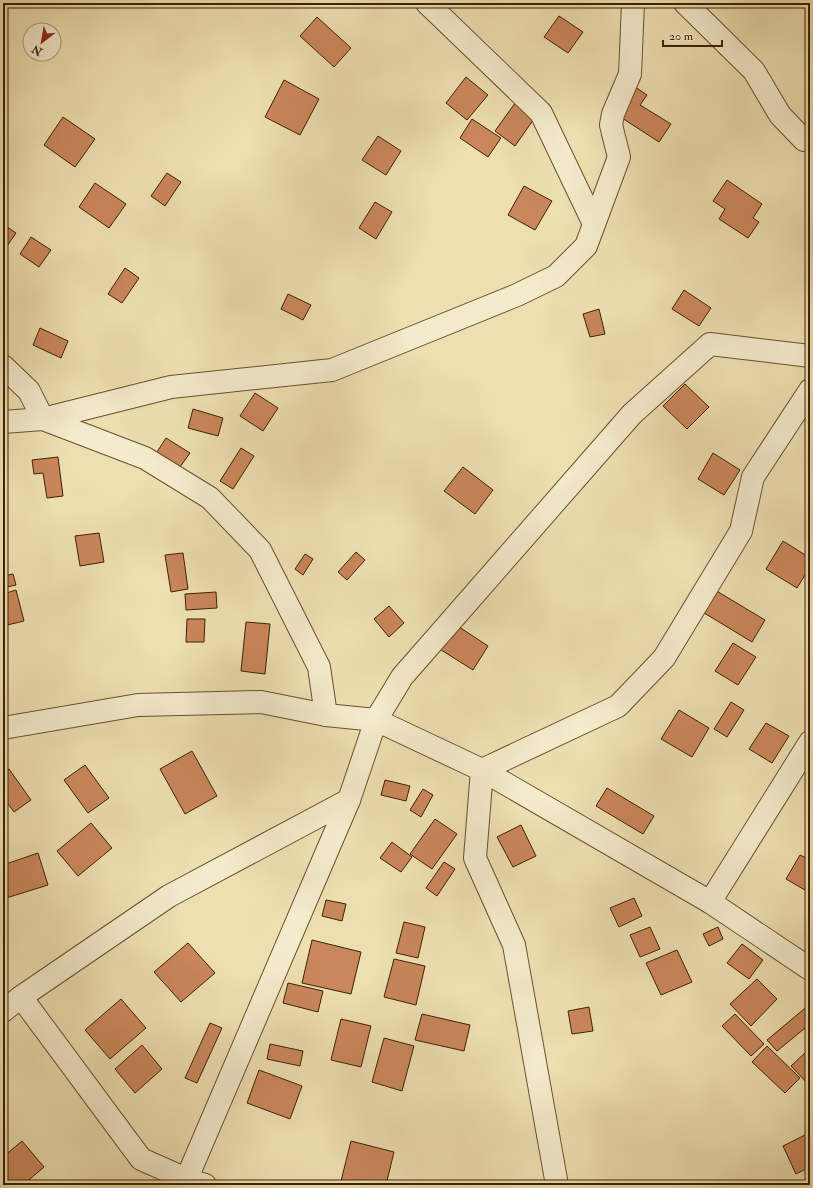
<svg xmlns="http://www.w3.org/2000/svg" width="813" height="1188" font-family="'IM FELL Double Pica',serif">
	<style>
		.building { fill: #ca875b; stroke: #3c2102 }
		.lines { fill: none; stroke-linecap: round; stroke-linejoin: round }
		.minor-casing { stroke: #68502e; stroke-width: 24 }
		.minor { stroke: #f4eacc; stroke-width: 22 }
	</style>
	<rect width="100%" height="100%" fill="#eedfb1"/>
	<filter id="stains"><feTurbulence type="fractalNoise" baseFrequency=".005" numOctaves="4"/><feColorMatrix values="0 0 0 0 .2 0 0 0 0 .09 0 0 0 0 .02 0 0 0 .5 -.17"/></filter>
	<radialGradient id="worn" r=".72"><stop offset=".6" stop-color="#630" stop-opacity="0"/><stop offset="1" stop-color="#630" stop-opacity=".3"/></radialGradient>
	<g class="building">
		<path d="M559,16L583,32L568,53L544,37Z"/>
		<path d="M317,17L351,48L334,67L300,36Z"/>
		<path d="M466,77L488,95L467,120L446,103Z"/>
		<path d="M284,80L319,99L300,135L265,117Z"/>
		<path d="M632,85L647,95L640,105L671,124L659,142L619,116Z"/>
		<path d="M518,99L538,113L515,146L495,131Z"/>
		<path d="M63,117L95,139L75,167L44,145Z"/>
		<path d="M472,119L501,138L488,157L460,138Z"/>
		<path d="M378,136L401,151L386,175L362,160Z"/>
		<path d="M167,173L181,182L165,206L151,196Z"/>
		<path d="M727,180L762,204L753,218L759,222L748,238L719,219L725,209L713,201Z"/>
		<path d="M95,183L126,204L109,228L79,207Z"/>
		<path d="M524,186L552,201L535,230L508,215Z"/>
		<path d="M375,202L392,212L376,239L359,228Z"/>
		<path d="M3,224L16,233L3,252Z"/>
		<path d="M31,237L51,250L39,267L20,254Z"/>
		<path d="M125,268L139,278L122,303L108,294Z"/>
		<path d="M684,290L711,308L699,326L672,309Z"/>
		<path d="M288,294L311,305L303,320L281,309Z"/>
		<path d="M599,309L605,334L590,337L583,314Z"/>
		<path d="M40,328L68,341L61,358L33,345Z"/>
		<path d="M685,384L709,407L687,429L663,406Z"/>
		<path d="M255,393L278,408L263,431L240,416Z"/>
		<path d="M193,409L223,418L218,436L188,428Z"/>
		<path d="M166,438L190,453L180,467L157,452Z"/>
		<path d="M241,448L254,456L233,489L220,481Z"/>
		<path d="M713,453L740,470L724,495L698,479Z"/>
		<path d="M58,457L63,496L47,498L43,473L34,474L32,460Z"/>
		<path d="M463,467L493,490L475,514L444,491Z"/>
		<path d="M99,533L104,562L80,566L75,536Z"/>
		<path d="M783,541L810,558V567L797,588L766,569Z"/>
		<path d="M356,552L365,560L347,580L338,572Z"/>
		<path d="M183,553L188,589L171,592L165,555Z"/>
		<path d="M305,554L313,559L303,575L295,569Z"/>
		<path d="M13,574L16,585L3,588V576Z"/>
		<path d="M16,590L24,621L3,626V594Z"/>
		<path d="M715,590L765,620L752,642L701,611Z"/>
		<path d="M216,592L217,608L186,610L185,594Z"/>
		<path d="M389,606L404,623L389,637L374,619Z"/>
		<path d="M187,619H205L204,642H186Z"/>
		<path d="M246,622L270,624L265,674L241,671Z"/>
		<path d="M453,623L488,646L473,670L438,648Z"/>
		<path d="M733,643L756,657L738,685L715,671Z"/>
		<path d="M731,702L744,710L727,737L714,729Z"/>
		<path d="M679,710L709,728L692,757L661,739Z"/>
		<path d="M766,723L789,736L772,763L749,749Z"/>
		<path d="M192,751L217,796L185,814L160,769Z"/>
		<path d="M85,765L109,798L88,813L64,780Z"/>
		<path d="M9,769L31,800L14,812L3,797V773Z"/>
		<path d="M385,780L410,786L406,801L381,795Z"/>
		<path d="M607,788L654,816L643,834L596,806Z"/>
		<path d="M423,789L433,795L421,817L410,810Z"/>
		<path d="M435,819L457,834L432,869L410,854Z"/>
		<path d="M91,823L112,848L78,876L57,851Z"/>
		<path d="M521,825L536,856L513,867L497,837Z"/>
		<path d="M392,842L412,857L401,872L380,858Z"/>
		<path d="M38,853L48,885L3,899V865Z"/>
		<path d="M800,855L810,860V893L786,879Z"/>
		<path d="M444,862L455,869L437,896L426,888Z"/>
		<path d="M634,898L642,916L619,927L610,908Z"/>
		<path d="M326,900L346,904L342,921L322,916Z"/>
		<path d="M404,922L425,927L418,958L396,953Z"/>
		<path d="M650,927L660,949L640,957L630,935Z"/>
		<path d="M718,927L723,939L709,946L703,934Z"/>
		<path d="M312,940L361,952L351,994L302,983Z"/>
		<path d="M188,943L215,973L181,1002L154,972Z"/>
		<path d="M742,944L763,960L749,979L727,963Z"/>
		<path d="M677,950L692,982L661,995L646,963Z"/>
		<path d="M394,959L425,966L416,1005L384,997Z"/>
		<path d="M757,979L777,999L751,1026L730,1004Z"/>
		<path d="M288,983L323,991L318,1012L283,1003Z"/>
		<path d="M121,999L146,1028L110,1059L85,1030Z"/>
		<path d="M810,1004V1024L777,1051L767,1040Z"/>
		<path d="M589,1007L593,1031L572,1034L568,1011Z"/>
		<path d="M422,1014L470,1025L464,1051L415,1040Z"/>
		<path d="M735,1014L764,1044L751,1056L722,1026Z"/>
		<path d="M341,1019L371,1026L361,1067L331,1060Z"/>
		<path d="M210,1023L222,1028L197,1083L185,1078Z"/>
		<path d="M384,1038L414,1046L402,1091L372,1082Z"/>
		<path d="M270,1044L303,1051L300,1066L267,1059Z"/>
		<path d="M142,1045L162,1069L135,1093L115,1069Z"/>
		<path d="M767,1046L800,1078L785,1093L752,1062Z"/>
		<path d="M805,1053L810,1058V1086L791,1066Z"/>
		<path d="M259,1070L302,1086L290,1119L247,1103Z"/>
		<path d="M807,1134L810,1141V1167L796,1174L783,1146Z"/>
		<path d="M22,1141L44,1167L23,1185H3V1157Z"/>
		<path d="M351,1141L394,1152L386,1185H356L341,1181Z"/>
	</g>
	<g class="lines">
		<defs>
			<g id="minor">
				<path d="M427,3L541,113L594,224"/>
				<path d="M685,3L754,71L780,115L804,140H810"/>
				<path d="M3,366L29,391L43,419L171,387L332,370L517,295L556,276L586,246L619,157L611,125L613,114L630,74L633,3"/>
				<path d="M3,422L43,419L145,458L210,498L260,550L319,667L326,715"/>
				<path d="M3,728L138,705L261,702L326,715L376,720L402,677L632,414L710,344L810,356"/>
				<path d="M710,902L810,742"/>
				<path d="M21,997L141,1159L186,1179L205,1185"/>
				<path d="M3,1011L21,997L169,896L349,800"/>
				<path d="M184,1185L349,800L376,720L482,770L710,902L810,969"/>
				<path d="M557,1185L514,945L475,858L482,770L618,706L664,658L741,531L753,477L810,390"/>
			</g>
		</defs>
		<use href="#minor" class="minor-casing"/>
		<use href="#minor" class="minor"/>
	</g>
	<rect width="813" height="1188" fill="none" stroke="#eedfb1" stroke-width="16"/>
	<rect x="4" y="4" width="805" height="1180" fill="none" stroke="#3c2102" stroke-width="2"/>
	<rect x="8" y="8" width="797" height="1172" fill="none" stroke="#3c2102"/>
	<g transform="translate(42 42) rotate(211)"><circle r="19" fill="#f4eacc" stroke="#aa9a7b"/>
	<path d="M0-3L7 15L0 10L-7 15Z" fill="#8f2418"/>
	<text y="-6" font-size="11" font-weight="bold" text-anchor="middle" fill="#3c2102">N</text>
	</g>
	<path d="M663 40v6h59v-6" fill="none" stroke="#3c2102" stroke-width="2"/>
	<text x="669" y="40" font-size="12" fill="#3c2102" stroke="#f4eacc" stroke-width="3" paint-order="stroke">20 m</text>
	<rect width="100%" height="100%" filter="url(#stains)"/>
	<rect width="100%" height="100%" fill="url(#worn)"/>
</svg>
